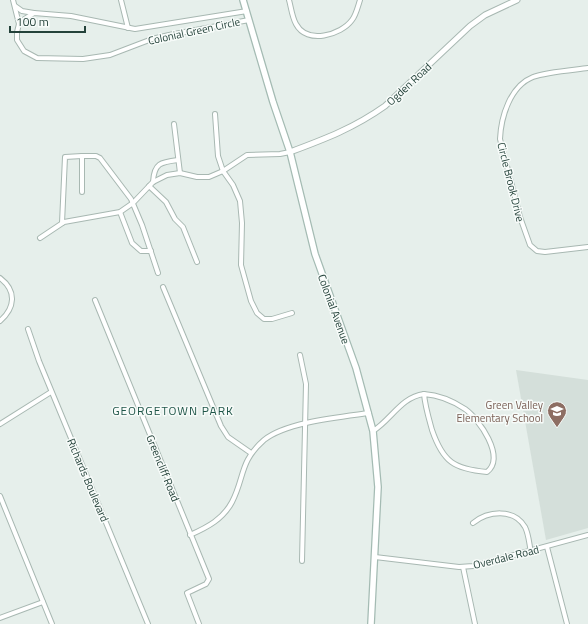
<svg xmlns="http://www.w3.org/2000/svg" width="588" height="624" font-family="'Titillium Web',sans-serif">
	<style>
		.built { fill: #d4dfda }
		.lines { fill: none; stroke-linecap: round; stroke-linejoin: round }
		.minor-casing { stroke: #a8b8b2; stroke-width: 6 }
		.tertiary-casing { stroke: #a8b8b2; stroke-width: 7 }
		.secondary-casing { stroke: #a4bbb3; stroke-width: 8 }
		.minor { stroke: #fff; stroke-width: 4 }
		.tertiary { stroke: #fff; stroke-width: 5 }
		.secondary { stroke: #fff; stroke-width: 5.5 }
		.labels { text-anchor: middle; stroke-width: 3; stroke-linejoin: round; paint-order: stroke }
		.street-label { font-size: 11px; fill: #24423a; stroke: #f7fbf9 }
		.education-label { font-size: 11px; fill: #785e54; stroke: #f7fbf9; text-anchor: end }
		.neighbourhood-label { font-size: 12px; letter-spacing: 1px; fill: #1f5548; stroke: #f7fbf9 }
	</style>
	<rect width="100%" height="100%" fill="#e6efeb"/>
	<path class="built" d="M516,370L588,380V528L546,540Z"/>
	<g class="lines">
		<defs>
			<g id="minor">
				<path d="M13,0L19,24"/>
				<path d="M121,0L128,28"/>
				<path d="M289,0C291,7 292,17 296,24C307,45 341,35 352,20C356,15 358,6 360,0"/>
				<path d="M15,6L22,11L34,13"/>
				<path d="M247,11L135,29L71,16L34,13L23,20L19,24L17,32V40L24,51L37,58L83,59L110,55L152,39L169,35L249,20"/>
				<path d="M588,68C573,70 546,72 533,77C510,86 501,117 500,139L520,217L530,245L537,251L545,252L588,247"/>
				<path d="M215,114L218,156L223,171L233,185L240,201L242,223L241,265L251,301L257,313L264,319H272L292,313"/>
				<path d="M174,124L180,173"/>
				<path d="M153,182C154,163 161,162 178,160"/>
				<path d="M149,186L166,202L175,219L183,227L197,262"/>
				<path d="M82,192V156H96L100,158L131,199L142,225L158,273"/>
				<path d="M120,212L132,243L141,251H151"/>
				<path d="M62,223L65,157L82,156"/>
				<path d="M40,238L64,222L120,212L133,203L153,182L167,175L180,173L197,177H209L223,171L247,155L280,154L290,152"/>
				<path d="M0,278C17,291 15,308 0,321"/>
				<path d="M163,287L221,426L228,437L251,453"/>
				<path d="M95,300L209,579L206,584L187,593L199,624"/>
				<path d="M28,329L39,361L148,624"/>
				<path d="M300,355L306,384L302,561"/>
				<path d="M424,394C438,395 453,401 465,409C479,419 506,457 487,472C454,469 443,462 432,430C429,419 425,406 424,394Z"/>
				<path d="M0,424L51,392"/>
				<path d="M373,431C391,420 401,397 424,394"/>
				<path d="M0,496L52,624"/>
				<path d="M473,523C488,511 514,508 525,527C529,535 529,544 531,552"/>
				<path d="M190,535C208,527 223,519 232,502C245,477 239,462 264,440C286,422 340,417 369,413"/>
				<path d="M547,547L567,624"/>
				<path d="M375,557L459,567L473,566L588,535"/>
				<path d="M463,567L475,624"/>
				<path d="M0,618L43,602"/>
			</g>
			<path id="tertiary" d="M290,152C325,139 354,128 385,106L470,26L485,15L517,0"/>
			<path id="secondary" d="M243,0L273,102L290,152L315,254L356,368L373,431L378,487L371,624"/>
		</defs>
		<use href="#minor" class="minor-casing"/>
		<use href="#tertiary" class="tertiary-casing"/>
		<use href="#secondary" class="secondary-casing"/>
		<use href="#minor" class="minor"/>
		<use href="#tertiary" class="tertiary"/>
		<use href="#secondary" class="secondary"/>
	</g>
	<defs>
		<symbol id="school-pin" viewBox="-11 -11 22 30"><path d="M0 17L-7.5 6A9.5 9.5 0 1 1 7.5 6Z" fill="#8d6e63" stroke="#f7fbf9"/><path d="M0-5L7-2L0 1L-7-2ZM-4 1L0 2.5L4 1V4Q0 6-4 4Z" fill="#fff"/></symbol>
	</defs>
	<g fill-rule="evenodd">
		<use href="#school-pin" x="546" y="400" width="22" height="30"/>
	</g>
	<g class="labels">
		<g class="street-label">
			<text transform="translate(194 31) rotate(-12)" y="4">Colonial Green Circle</text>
			<text transform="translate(409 84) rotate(-43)" y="4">Ogden Road</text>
			<text transform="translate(511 182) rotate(76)" y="4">Circle Brook Drive</text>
			<text transform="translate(334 309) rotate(70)" y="4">Colonial Avenue</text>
			<text transform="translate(163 468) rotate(68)" y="4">Greencliff Road</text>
			<text transform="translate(88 480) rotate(67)" y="4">Richards Boulevard</text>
			<text transform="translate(506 557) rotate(-14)" y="4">Overdale Road</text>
		</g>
		<g class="education-label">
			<text x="543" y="409">Green Valley<tspan x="543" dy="13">Elementary School</tspan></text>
		</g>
		<g class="neighbourhood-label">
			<text x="173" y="415">GEORGETOWN PARK</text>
		</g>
	</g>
	<path d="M10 26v6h75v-6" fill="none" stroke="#24423a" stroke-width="2"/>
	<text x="16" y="26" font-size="12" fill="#24423a" stroke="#f7fbf9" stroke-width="3" paint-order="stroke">100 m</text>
</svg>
